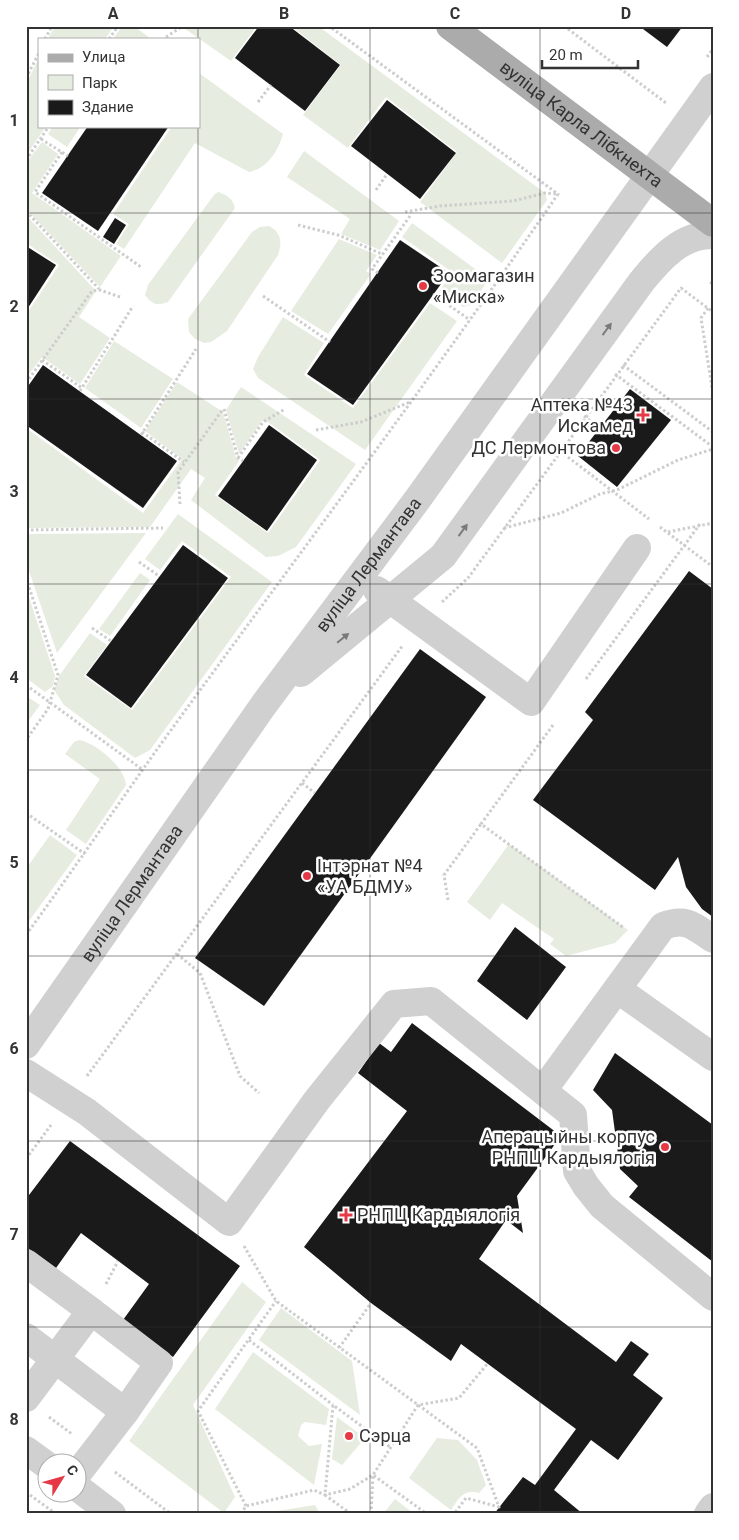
<svg xmlns="http://www.w3.org/2000/svg" width="739" height="1540" font-family="Roboto,sans-serif">
	<style>
		.green { fill: #e6ecdf }
		.building { fill: #1a1a1a }
		.lines { fill: none; stroke-linecap: round; stroke-linejoin: round }
		.path { stroke: #cdcdcd; stroke-width: 3; stroke-dasharray: 2.5 2.5; stroke-linecap: butt }
		.minor { stroke: #d0d0d0; stroke-width: 28 }
		.major { stroke: #ababab; stroke-width: 28 }
		.oneway { fill: #7a7a7a }
		.grid { fill: none; stroke: #333; stroke-width: 1; stroke-opacity: 0.55 }
		.poi-dot { fill: #e63946; stroke: #fff; stroke-width: 2 }
		.labels { text-anchor: middle; stroke-width: 5; stroke-linejoin: round; paint-order: stroke }
		.street-label { font-size: 18px; fill: #333; stroke: #fff }
		.poi-label { font-size: 18px; fill: #333; stroke: #fff; text-anchor: start }
		.neatline { fill: none; stroke: #333; stroke-width: 2 }
		.grid-label { font-size: 16px; text-anchor: middle; font-weight: bold; fill: #333 }
	</style>
	<rect width="100%" height="100%" fill="#fff"/>
	<g class="green">
		<path d="M55,26H114L105,39H48Z"/>
		<path d="M122,26H134L151,39H113Z"/>
		<path d="M181,26H257L231,61Z"/>
		<path d="M291,26H318L545,193L547,200L502,263L420,202L457,152L386,97L348,148L303,115L341,65Z"/>
		<path d="M39,58V126H46L26,156V84Z"/>
		<path d="M199,73L283,134C278,151 268,168 249,172L195,143L124,249L116,244L129,224L113,214L172,126H199Z"/>
		<path d="M53,126H81L67,147L48,134Z"/>
		<path d="M42,142L58,154L32,193L121,256L100,287L26,209V163Z"/>
		<path d="M304,151L399,221L380,250L341,234L350,219L287,177Z"/>
		<path d="M218,192C227,195 233,199 235,208L168,302C157,306 153,305 145,295L148,285L214,195Z"/>
		<path d="M26,215L96,291L79,317L110,338L80,384L42,357L26,378V315L59,265L26,243Z"/>
		<path d="M412,223L489,279L471,305L463,307L439,292L452,272L402,237Z"/>
		<path d="M269,226C282,233 282,243 278,255L227,331L211,342L204,343L195,339L189,332L188,319L252,232L260,227Z"/>
		<path d="M339,239L377,255L366,271L371,274L328,334L291,311Z"/>
		<path d="M430,303L457,321L365,450L258,378L253,369L258,357L283,317L324,343L304,375L353,408Z"/>
		<path d="M114,341L173,379L141,428L85,388Z"/>
		<path d="M177,382L223,412L236,458L239,461L215,495L268,533L320,460L268,422L262,421L239,454L226,410L241,387L356,464L296,547L278,556L266,557L191,500L205,478L191,469L150,527L26,528V428L143,513L182,459L145,431Z"/>
		<path d="M178,514L272,582L150,750L135,758L64,705L54,690L59,676L90,633L107,645L84,676L132,710L231,577L182,541L160,570L145,559Z"/>
		<path d="M146,533L57,653L26,562V534Z"/>
		<path d="M140,573L150,580L110,636L99,629Z"/>
		<path d="M26,588L55,676L53,686L45,692L26,678Z"/>
		<path d="M26,696L40,705L29,720L26,718Z"/>
		<path d="M79,740C96,743 125,767 126,785L86,844L66,830L100,779L65,754L74,742Z"/>
		<path d="M50,835L77,855L26,925V869Z"/>
		<path d="M509,844L628,930L615,943L566,956L550,944L554,939L502,903L490,920L467,902Z"/>
		<path d="M242,1282L266,1302L193,1405L235,1497L224,1513L129,1441Z"/>
		<path d="M281,1308L352,1361L360,1415L259,1340Z"/>
		<path d="M253,1352L329,1409L326,1425L305,1422L301,1425L298,1436L309,1446L322,1444L314,1485L215,1409Z"/>
		<path d="M337,1417L365,1438L342,1465L332,1459Z"/>
		<path d="M437,1438L458,1440L477,1460L486,1485L479,1493C463,1489 459,1498 451,1510L409,1478Z"/>
		<path d="M395,1499L414,1514H383Z"/>
		<path d="M315,1505L320,1514H258Z"/>
	</g>
	<g class="building">
		<path d="M259,26H289L340,65L305,111L235,58Z"/>
		<path d="M639,26H683L667,47Z"/>
		<path d="M387,100L456,153L420,199L351,146Z"/>
		<path d="M88,126H169L98,231L42,193Z"/>
		<path d="M115,218L126,225L114,244L103,237Z"/>
		<path d="M400,240L449,273L353,405L307,374Z"/>
		<path d="M26,246L56,265L26,311Z"/>
		<path d="M43,365L177,461L143,508L26,425V389Z"/>
		<path d="M630,389L671,420L617,487L578,456Z"/>
		<path d="M269,425L317,460L267,531L218,496Z"/>
		<path d="M183,545L228,578L131,708L86,675Z"/>
		<path d="M689,571L713,589V917L702,909L686,887L678,857L655,890L533,800L593,720L585,712Z"/>
		<path d="M420,649L486,697L264,1006L195,958Z"/>
		<path d="M515,927L566,967L527,1020L477,981Z"/>
		<path d="M412,1023L561,1136L517,1196L523,1233L506,1220L479,1259L616,1362L631,1341L649,1354L633,1375L663,1398L618,1460L591,1440L554,1490L583,1514H494L523,1477L535,1485L576,1429L461,1344L451,1361L371,1303L304,1247L407,1111L358,1073L379,1043L391,1052Z"/>
		<path d="M615,1053L713,1125V1262L629,1197L638,1186L620,1169L612,1110L593,1090Z"/>
		<path d="M70,1141L240,1266L173,1357L123,1320L149,1284L81,1233L56,1268L26,1247V1199Z"/>
	</g>
	<g class="lines">
		<g class="path">
			<path d="M564,26L666,103"/>
			<path d="M166,37L183,26"/>
			<path d="M45,39L52,26"/>
			<path d="M109,39L118,26"/>
			<path d="M707,57L713,49"/>
			<path d="M26,78L39,53"/>
			<path d="M258,102L271,85"/>
			<path d="M41,139L68,156"/>
			<path d="M62,152L35,192L141,267"/>
			<path d="M26,160L49,126"/>
			<path d="M376,190L387,174"/>
			<path d="M26,211L99,289"/>
			<path d="M405,212L440,206L513,201L545,193L558,194"/>
			<path d="M298,225L338,235L382,254"/>
			<path d="M378,273L372,269L410,216"/>
			<path d="M710,282L713,284"/>
			<path d="M433,294L470,320"/>
			<path d="M263,296L330,342"/>
			<path d="M708,308L701,318L713,394"/>
			<path d="M42,360L82,388"/>
			<path d="M623,365L713,432"/>
			<path d="M615,374L713,447"/>
			<path d="M26,383L92,291L100,290L120,297"/>
			<path d="M80,391L133,306"/>
			<path d="M224,409L238,458L243,461"/>
			<path d="M584,416L597,426"/>
			<path d="M316,430L361,422L410,402"/>
			<path d="M142,432L184,462"/>
			<path d="M141,435L196,349"/>
			<path d="M560,451L649,519"/>
			<path d="M238,458L263,422L285,409"/>
			<path d="M180,504L178,472L223,409"/>
			<path d="M660,527L713,567"/>
			<path d="M504,528L561,513L600,494L617,490L678,460L713,449"/>
			<path d="M26,530L163,528"/>
			<path d="M668,532L713,523"/>
			<path d="M139,562L159,576"/>
			<path d="M26,578L58,675L48,709L26,740"/>
			<path d="M442,602L468,578L681,288L713,312"/>
			<path d="M92,628L111,641"/>
			<path d="M586,679L700,524"/>
			<path d="M26,685L143,770"/>
			<path d="M553,725L481,824L624,928"/>
			<path d="M302,783L315,793"/>
			<path d="M26,813L85,854"/>
			<path d="M448,900L444,875L481,824"/>
			<path d="M26,935C71,873 114,810 158,748C292,563 429,382 558,194L329,26"/>
			<path d="M177,954L200,973L240,1076L259,1093"/>
			<path d="M87,1076L403,645"/>
			<path d="M26,1159L51,1125"/>
			<path d="M244,1246L276,1301L477,1448L499,1507L466,1498L454,1514"/>
			<path d="M106,1284L118,1261"/>
			<path d="M249,1340L333,1405"/>
			<path d="M339,1348L371,1303"/>
			<path d="M49,1417L72,1434"/>
			<path d="M115,1472L171,1514"/>
			<path d="M26,1492L56,1514"/>
			<path d="M246,1506L198,1411L276,1301"/>
			<path d="M241,1514L246,1506L314,1490L325,1495L350,1489L373,1475L427,1514"/>
			<path d="M351,1514L325,1495L333,1405L390,1447"/>
			<path d="M371,1514L373,1475L418,1405L459,1398L488,1363"/>
		</g>
		<g class="minor">
			<path d="M377,590L531,702L637,548"/>
			<path d="M301,673L443,556L642,281C660,259 682,234 713,235"/>
			<path d="M617,989L713,1057"/>
			<path id="s1" d="M26,1045L265,703L417,500L713,87"/>
			<path d="M26,1073L87,1112L229,1222L317,1100L394,1004L431,1001L573,1115L577,1171L586,1186L602,1206L713,1297"/>
			<path d="M544,1089L663,926C686,917 694,926 713,939"/>
			<path d="M26,1263L91,1311"/>
			<path d="M26,1337L125,1412L159,1363L91,1311L26,1398"/>
			<path d="M26,1450L48,1466"/>
			<path d="M78,1473L125,1412"/>
			<path d="M78,1488L112,1514"/>
			<path d="M708,1514L713,1507"/>
		</g>
		<path class="major" id="s2" d="M450,26L713,223"/>
	</g>
	<defs><path id="oneway-solid" d="M-6-.8H1V-3.2L6.5 0L1 3.2V.8H-6Z" transform="scale(1.25)"/></defs>
	<g class="oneway">
		<use href="#oneway-solid" transform="translate(607 329) rotate(-54)"/>
		<use href="#oneway-solid" transform="translate(463 530) rotate(-54)"/>
		<use href="#oneway-solid" transform="translate(343 638) rotate(-39)"/>
	</g>
	<path class="grid" d="M198,26V39M370,26V1514M540,26V1514M198,126V1514M26,213H713M26,399H713M26,584H713M26,770H713M26,956H713M26,1141H713M26,1327H713"/>
	<g class="poi-dot">
		<circle cx="423" cy="286" r="5"/>
		<path d="M640.5 407.5h5v5h5v5h-5v5h-5v-5h-5v-5h5z"/>
		<circle cx="616" cy="448" r="5"/>
		<circle cx="307" cy="876" r="5"/>
		<circle cx="665" cy="1147" r="5"/>
		<path d="M343.5 1207.5h5v5h5v5h-5v5h-5v-5h-5v-5h5z"/>
		<circle cx="349" cy="1436" r="5"/>
	</g>
	<g class="labels">
		<g class="street-label">
			<text dy="6" stroke="none"><textPath href="#s2" startOffset="164">вуліца Карла Лібкнехта</textPath></text>
			<text dy="6" stroke="none"><textPath href="#s1" startOffset="590">вуліца Лермантава</textPath></text>
			<text dy="6" stroke="none"><textPath href="#s1" startOffset="185">вуліца Лермантава</textPath></text>
		</g>
		<g class="poi-label">
			<text x="433" y="282">Зоомагазин<tspan x="433" dy="21">«Миска»</tspan></text>
			<text x="633" y="411" text-anchor="end">Аптека №43<tspan x="633" dy="21">Искамед</tspan></text>
			<text x="606" y="454" text-anchor="end">ДС Лермонтова</text>
			<text x="317" y="872">Інтэрнат №4<tspan x="317" dy="21">«УА БДМУ»</tspan></text>
			<text x="655" y="1143" text-anchor="end">Аперацыйны корпус<tspan x="655" dy="21">РНПЦ Кардыялогія</tspan></text>
			<text x="357" y="1221">РНПЦ Кардыялогія</text>
			<text x="359" y="1442">Сэрца</text>
		</g>
	</g>
	<rect width="739" height="1540" fill="none" stroke="#ffffff" stroke-width="55"/>
	<rect x="38" y="38" width="162" height="90" fill="#ffffff" stroke="#adadad"/>
	<rect x="48" y="54" width="25" height="8" fill="#ababab" stroke="#adadad"/>
	<text x="82" y="62" font-size="15" fill="#333333">Улица</text>
	<rect x="48" y="75" width="25" height="15" fill="#e6ecdf" stroke="#adadad"/>
	<text x="82" y="88" font-size="15" fill="#333333">Парк</text>
	<rect x="48" y="100" width="25" height="15" fill="#1a1a1a" stroke="#adadad"/>
	<text x="82" y="112" font-size="15" fill="#333333">Здание</text>
	<g transform="translate(62 1478) rotate(53)"><circle r="24" fill="#ffffff" stroke="#adadad"/>
	<path d="M0-4L9 19L0 12L-9 19Z" fill="#e63946"/>
	<text y="-8" font-size="14" font-weight="bold" text-anchor="middle" fill="#333333">С</text>
	</g>
	<path d="M542 60v8h96v-8" fill="none" stroke="#333333" stroke-width="2.5"/>
	<text x="549" y="60" font-size="15" fill="#333333" stroke="#ffffff" stroke-width="4" paint-order="stroke">20 m</text>
	<rect x="28" y="28" width="684" height="1484" class="neatline"/>
	<g class="grid-label">
		<text x="113" y="19">A</text>
		<text x="284" y="19">B</text>
		<text x="455" y="19">C</text>
		<text x="626" y="19">D</text>
		<text x="14" y="126">1</text>
		<text x="14" y="312">2</text>
		<text x="14" y="497">3</text>
		<text x="14" y="683">4</text>
		<text x="14" y="868">5</text>
		<text x="14" y="1054">6</text>
		<text x="14" y="1240">7</text>
		<text x="14" y="1425">8</text>
	</g>
</svg>
